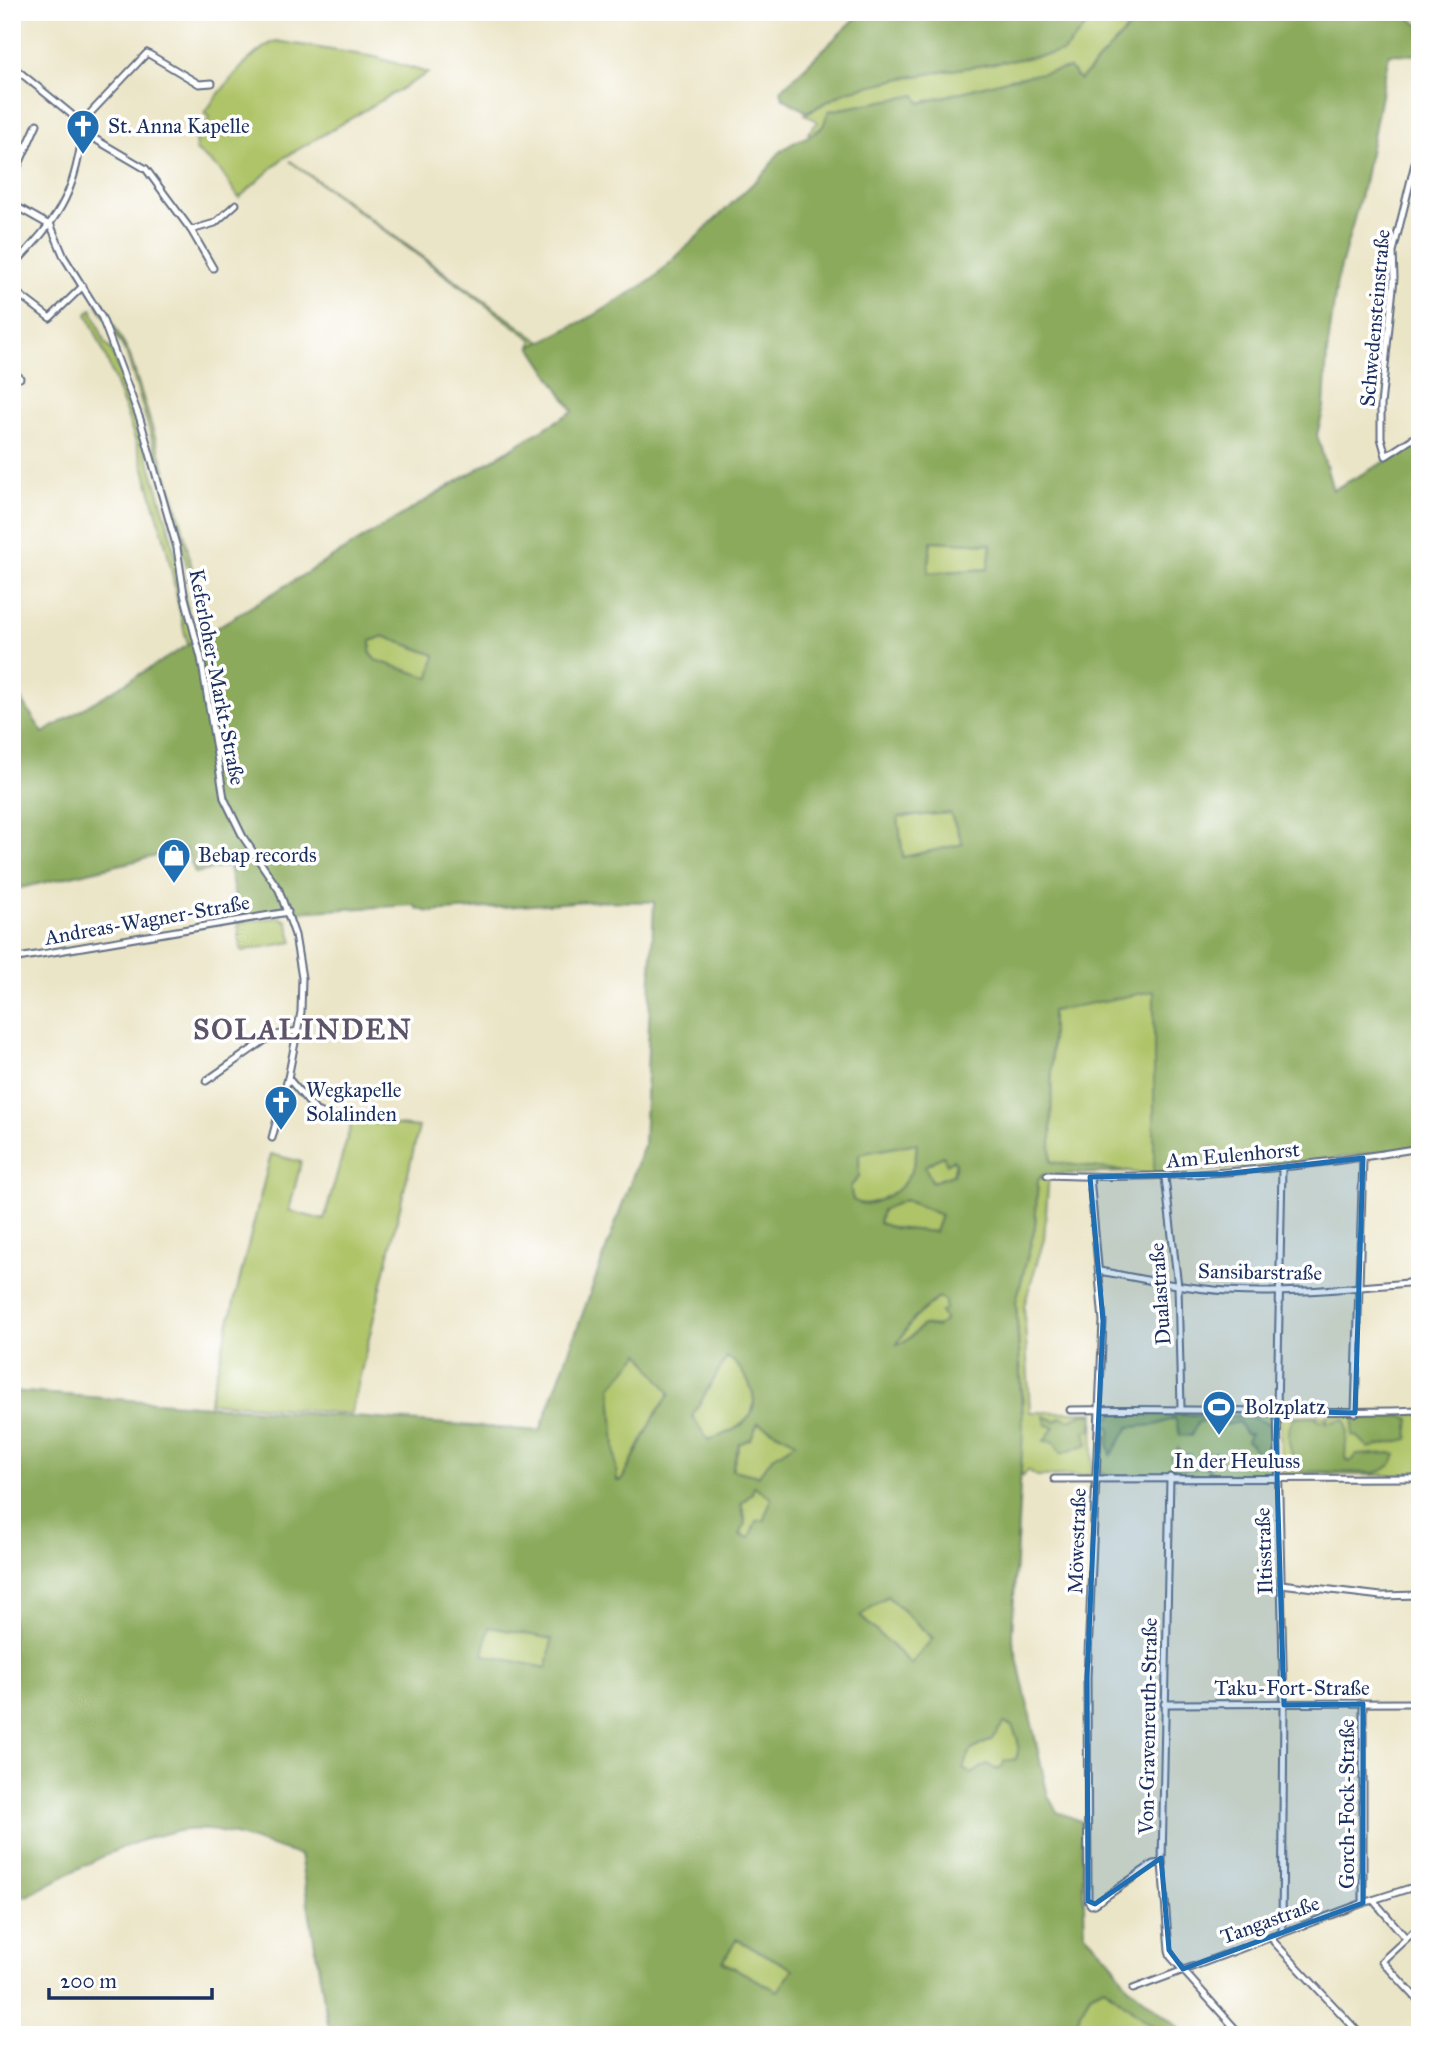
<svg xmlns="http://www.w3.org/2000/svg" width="1432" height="2047" font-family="'IM FELL Great Primer',serif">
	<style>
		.green { fill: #afc468; stroke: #657a63; stroke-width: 2 }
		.forest { fill: #8baa5c; stroke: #536c5d; stroke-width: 2; fill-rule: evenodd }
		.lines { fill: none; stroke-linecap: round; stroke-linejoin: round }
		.minor-casing { stroke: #646f83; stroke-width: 9 }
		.minor { stroke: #fff; stroke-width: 5 }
		.marked { fill: #1f6fb2; fill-opacity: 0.2; stroke: #1f6fb2; stroke-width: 5; stroke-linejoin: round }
		.labels { text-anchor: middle; stroke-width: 7; stroke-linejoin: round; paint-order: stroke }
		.poi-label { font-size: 21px; fill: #1b2f5e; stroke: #fff; text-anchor: start }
		.street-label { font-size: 21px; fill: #1b2f5e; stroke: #fff }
		.district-label { font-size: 28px; font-weight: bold; letter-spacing: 2px; fill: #5e5469; stroke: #fff }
	</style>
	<rect width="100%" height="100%" fill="#fff"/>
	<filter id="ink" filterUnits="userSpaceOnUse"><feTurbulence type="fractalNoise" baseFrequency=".0143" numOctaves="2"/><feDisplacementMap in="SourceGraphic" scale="14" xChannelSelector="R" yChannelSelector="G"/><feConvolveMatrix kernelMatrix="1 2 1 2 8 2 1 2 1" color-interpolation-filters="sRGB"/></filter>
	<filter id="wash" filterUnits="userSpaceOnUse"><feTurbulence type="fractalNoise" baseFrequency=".00686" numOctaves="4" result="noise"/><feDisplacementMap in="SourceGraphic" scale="28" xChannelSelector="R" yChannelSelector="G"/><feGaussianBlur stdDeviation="1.57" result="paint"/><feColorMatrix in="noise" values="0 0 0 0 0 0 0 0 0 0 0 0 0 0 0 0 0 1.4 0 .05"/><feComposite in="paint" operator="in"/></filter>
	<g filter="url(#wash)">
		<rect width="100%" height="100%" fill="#ebe5c7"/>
		<g class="green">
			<path d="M1098,12H1144L1080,80L1010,79L920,103L916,95L829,111L823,126L812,135L808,133L818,122L805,114L847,91L903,78L1063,52Z"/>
			<path d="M276,41L375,57L428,73L282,159L239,198L220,170L196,150L195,137L210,118L204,113C221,91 250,51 276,41Z"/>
			<path d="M290,161L541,342L531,347L533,340Z"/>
			<path d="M101,300L130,356L181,521L207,634L202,637L179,531L127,354L97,304Z"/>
			<path d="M92,309L105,343L112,351L136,417L169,528L191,627L192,643L188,645C177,607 173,568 162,531C141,456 120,384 87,314Z"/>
			<path d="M931,541L991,544L989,569L927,573Z"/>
			<path d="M383,636L436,655L430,678L375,660L370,652L371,641Z"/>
			<path d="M951,813L963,844L903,858L898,817Z"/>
			<path d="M279,917L287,921L293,942L241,951L238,923Z"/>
			<path d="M1154,990V1175L1051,1162L1052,1011Z"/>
			<path d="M352,1121L419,1127L351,1414L209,1402L271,1154L301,1162L289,1211L324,1220Z"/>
			<path d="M917,1143C916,1170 906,1189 880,1200C870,1204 863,1206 853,1200L850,1187C860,1178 860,1167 859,1154Z"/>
			<path d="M943,1156L956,1162L953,1175L932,1182L924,1166Z"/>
			<path d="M1049,1173L1044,1239L1024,1306L1030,1412H1094L1092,1475L1037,1476L1028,1470L1023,1476L1021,1472L1023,1400L1016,1302L1035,1227L1038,1180Z"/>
			<path d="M904,1200L941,1215L935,1232L893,1228L879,1223L882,1209Z"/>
			<path d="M939,1296L946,1302L943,1324L937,1327L923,1325L905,1342L897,1344L914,1318Z"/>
			<path d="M640,1353L671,1394L657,1412L621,1481H617L611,1387Z"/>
			<path d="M727,1357C737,1362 740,1368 746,1377C768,1414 741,1430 708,1440L692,1416Z"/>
			<path d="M1105,1412L1271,1415L1274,1472L1267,1475H1104L1100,1473L1102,1415Z"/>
			<path d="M1420,1413V1476L1285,1474L1281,1471L1280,1418L1283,1416Z"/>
			<path d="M757,1423L797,1442L772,1458L759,1476L732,1470L739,1444Z"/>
			<path d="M754,1486L771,1498L765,1520L753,1527L751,1539L740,1534C747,1526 746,1514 741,1504L752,1493Z"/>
			<path d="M887,1596L933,1639L911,1664L860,1616Z"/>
			<path d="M489,1626L553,1639L547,1668L483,1655Z"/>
			<path d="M1004,1723L1012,1726C1018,1738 1021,1746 1016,1759L996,1770L987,1764L972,1774L962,1769L970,1751L991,1740Z"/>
			<path d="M736,1939L793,1969L778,1992L723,1962Z"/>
			<path d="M1104,1987L1159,2031V2035H1070L1090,1994Z"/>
		</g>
		<g class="forest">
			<path d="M844,12H1098L1063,52L903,78L847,91L807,112L783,98L781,90L855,19Z"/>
			<path d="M1144,12H1403L1420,26V55L1389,54L1364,183L1337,281L1327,353L1324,407L1317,435L1333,490L1405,451L1420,438V1146L1278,1167L1154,1175V991L1052,1011L1051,1162L1133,1172L1042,1175L1038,1180L1035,1227L1016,1302L1023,1431L1012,1635L1048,1796L1057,1812L1081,1821L1085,1934L1109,1958L1127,1985L1188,2035H1159V2031L1104,1987L1090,1994L1070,2035H372L371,2025L346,2035H334L328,2024L300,1855C270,1847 238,1833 207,1830C150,1825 76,1870 27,1896L12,1898V1391L540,1431L644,1145L654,902L589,901L430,912L418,909L414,905L295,912L292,908L238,916L229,866L195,873L186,849L21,888L12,878V685L43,733L573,411L531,347L593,316L653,279L768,169C783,137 816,139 823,126C826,121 825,117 829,111L916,95L920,103L1010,79L1069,68L1080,80ZM931,541L991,544L988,569L928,573ZM383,636L435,655L430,678L375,660L370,652L371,641ZM950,813L963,844L903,857L898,817ZM917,1143C916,1170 906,1189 880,1200C870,1204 863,1206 853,1200L850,1187L859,1177V1154ZM943,1156L947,1164L953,1159L956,1162L953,1175L932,1182L925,1166ZM905,1200L941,1215L935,1232L893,1228L879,1223L882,1210ZM939,1297L945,1301V1309L940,1312L945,1320L937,1327L923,1325L905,1342L897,1344L914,1318ZM640,1353L670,1394L657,1412L622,1481H617L611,1387ZM727,1357C737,1363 740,1368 746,1378C768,1414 741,1430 708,1440L692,1416ZM758,1423L796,1442L772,1458L758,1476L732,1470L739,1444L751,1439ZM754,1486L771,1498L765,1520L756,1521L750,1538L740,1535L745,1522L741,1504L752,1493ZM887,1596L933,1638L911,1664L860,1616ZM489,1627L552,1639L547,1668L483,1655ZM1004,1723L1012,1726C1018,1738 1021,1746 1016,1759L1004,1761L1003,1766L997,1770L987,1764L972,1774L963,1769L970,1751L991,1740ZM736,1939L793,1969L778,1991L723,1962Z"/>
			<path d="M1115,1413L1250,1417L1270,1424L1272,1461L1257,1458L1252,1444L1247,1441L1250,1434H1245L1239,1422L1226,1425L1223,1419L1198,1422L1191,1436L1180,1435L1175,1418L1156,1425L1129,1427L1111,1455L1108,1444L1111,1428L1104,1423Z"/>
			<path d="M1082,1414H1093L1092,1430L1085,1431L1088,1444L1061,1454L1054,1442L1044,1441L1054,1427L1046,1425L1044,1416L1056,1421L1061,1417L1070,1420Z"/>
			<path d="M1295,1416L1316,1417L1318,1421L1328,1418L1326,1423L1345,1419C1351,1432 1342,1445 1347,1460L1350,1462L1356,1455L1391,1453L1396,1455C1392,1466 1387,1470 1375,1473L1302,1471L1296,1468C1291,1452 1283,1431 1295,1416Z"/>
			<path d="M1402,1416L1410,1419L1408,1439L1369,1448L1358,1437L1352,1436L1354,1418Z"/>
			<path d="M1178,1448L1182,1454L1191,1455L1192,1461L1204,1454L1218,1452L1219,1457L1207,1462L1212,1473L1205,1467L1176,1471L1172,1458Z"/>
		</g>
	</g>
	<g filter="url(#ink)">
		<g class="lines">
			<defs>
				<g id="minor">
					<path d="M12,66L71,114L83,132C72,202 59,216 12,267"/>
					<path d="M80,124L147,53L199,84L212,83"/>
					<path d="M83,132L146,169L191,230L213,268"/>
					<path d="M12,140L27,147"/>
					<path d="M1420,143L1393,252L1394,278L1381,405V438L1386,456L1420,434"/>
					<path d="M12,180L37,124"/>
					<path d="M12,204L51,226"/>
					<path d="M51,226L64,257L102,318L140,419L177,548L184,594L201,658L224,798L243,837L279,890L295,935L302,978L301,1012L288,1078L272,1138"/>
					<path d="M191,230L215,223L236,204"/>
					<path d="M12,289L50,318L83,286"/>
					<path d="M12,371L20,378"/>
					<path d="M12,959L288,912"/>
					<path d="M288,1078L316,1111L340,1119"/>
					<path d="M206,1081L271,1036L298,1031"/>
					<path d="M1047,1175C1173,1181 1296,1169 1420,1148"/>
					<path d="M1090,1177L1103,1321L1087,1677L1088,1901L1091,1905L1095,1904L1153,1864L1162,1863"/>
					<path d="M1165,1178L1178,1286L1181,1408"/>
					<path d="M1100,1271C1142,1279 1184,1288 1227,1291C1291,1295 1356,1287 1420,1282"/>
					<path d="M1070,1410C1187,1407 1303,1415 1420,1410"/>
					<path d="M1355,1413L1363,1158"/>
					<path d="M1170,1477L1162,1863L1169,1950L1171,1957L1241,2035"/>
					<path d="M1054,1479L1420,1478"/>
					<path d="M1281,1584L1381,1596L1420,1595"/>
					<path d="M1164,1704L1420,1703"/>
					<path d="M1373,1900L1406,1938"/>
					<path d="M1363,1903V1704"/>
					<path d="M1420,1926L1382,1961L1420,2002"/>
					<path d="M1282,1933L1284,1705L1277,1411L1282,1169"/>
					<path d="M1272,1936L1274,1942L1361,2035"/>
					<path d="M1133,1989L1363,1903L1420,1885"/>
				</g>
			</defs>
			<use href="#minor" class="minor-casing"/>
			<use href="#minor" class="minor"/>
		</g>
	</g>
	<path class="marked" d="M1363,1158L1355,1413L1277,1411L1276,1442L1284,1705L1363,1704V1903L1183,1969L1169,1950L1161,1858L1095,1904L1088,1901L1087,1677L1103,1321L1090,1177L1223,1174Z"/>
	<defs>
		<symbol id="church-pin" viewBox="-11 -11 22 30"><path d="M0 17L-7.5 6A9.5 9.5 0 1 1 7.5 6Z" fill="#1f6fb2" stroke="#fff"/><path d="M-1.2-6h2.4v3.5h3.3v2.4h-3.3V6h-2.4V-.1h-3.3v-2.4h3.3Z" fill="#fff"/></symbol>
		<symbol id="shop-pin" viewBox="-11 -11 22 30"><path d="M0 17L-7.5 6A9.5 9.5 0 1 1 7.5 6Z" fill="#1f6fb2" stroke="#fff"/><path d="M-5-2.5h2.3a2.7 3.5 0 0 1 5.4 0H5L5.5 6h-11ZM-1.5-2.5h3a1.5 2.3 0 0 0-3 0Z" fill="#fff"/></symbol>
		<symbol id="stadium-pin" viewBox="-11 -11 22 30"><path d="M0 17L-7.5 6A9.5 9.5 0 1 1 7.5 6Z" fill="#1f6fb2" stroke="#fff"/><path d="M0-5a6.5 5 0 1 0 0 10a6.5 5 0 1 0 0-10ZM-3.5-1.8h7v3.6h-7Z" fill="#fff"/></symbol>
	</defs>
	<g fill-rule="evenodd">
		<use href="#church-pin" x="64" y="107" width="38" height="52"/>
		<use href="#shop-pin" x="155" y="836" width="38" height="52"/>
		<use href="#church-pin" x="262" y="1083" width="38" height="52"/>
		<use href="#stadium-pin" x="1200" y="1388" width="38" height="52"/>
	</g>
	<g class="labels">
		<g class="poi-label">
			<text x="108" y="133">St. Anna Kapelle</text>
			<text x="198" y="862">Bebap records</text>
			<text x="306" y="1097">Wegkapelle<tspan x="306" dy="24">Solalinden</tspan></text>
			<text x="1244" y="1414">Bolzplatz</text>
		</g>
		<g class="street-label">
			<text transform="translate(1375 318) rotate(-85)" y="7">Schwedensteinstraße</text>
			<text transform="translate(217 677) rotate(79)" y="7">Keferloher-Markt-Straße</text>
			<text transform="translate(147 920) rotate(-10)" y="7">Andreas-Wagner-Straße</text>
			<text transform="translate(1233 1155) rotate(-5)" y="7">Am Eulenhorst</text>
			<text transform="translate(1260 1272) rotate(1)" y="7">Sansibarstraße</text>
			<text transform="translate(1160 1294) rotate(-94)" y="7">Dualastraße</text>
			<text x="1237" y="1468">In der Heuluss</text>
			<text transform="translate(1077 1541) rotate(-88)" y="7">Möwestraße</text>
			<text transform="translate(1264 1551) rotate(-92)" y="7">Iltisstraße</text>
			<text x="1292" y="1695">Taku-Fort-Straße</text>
			<text transform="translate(1148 1726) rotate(-89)" y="7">Von-Gravenreuth-Straße</text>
			<text transform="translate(1347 1804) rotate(-90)" y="7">Gorch-Fock-Straße</text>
			<text transform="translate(1270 1920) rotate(-20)" y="7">Tangastraße</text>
		</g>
		<g class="district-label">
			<text x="303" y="1039">SOLALINDEN</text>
		</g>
	</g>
	<rect width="1432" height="2047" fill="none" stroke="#fff" stroke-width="42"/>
	<path d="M49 1988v10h163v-10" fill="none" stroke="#1b2f5e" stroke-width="3.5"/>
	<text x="60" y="1988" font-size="21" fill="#1b2f5e" stroke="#ffffff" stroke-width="5" paint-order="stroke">200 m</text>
</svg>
